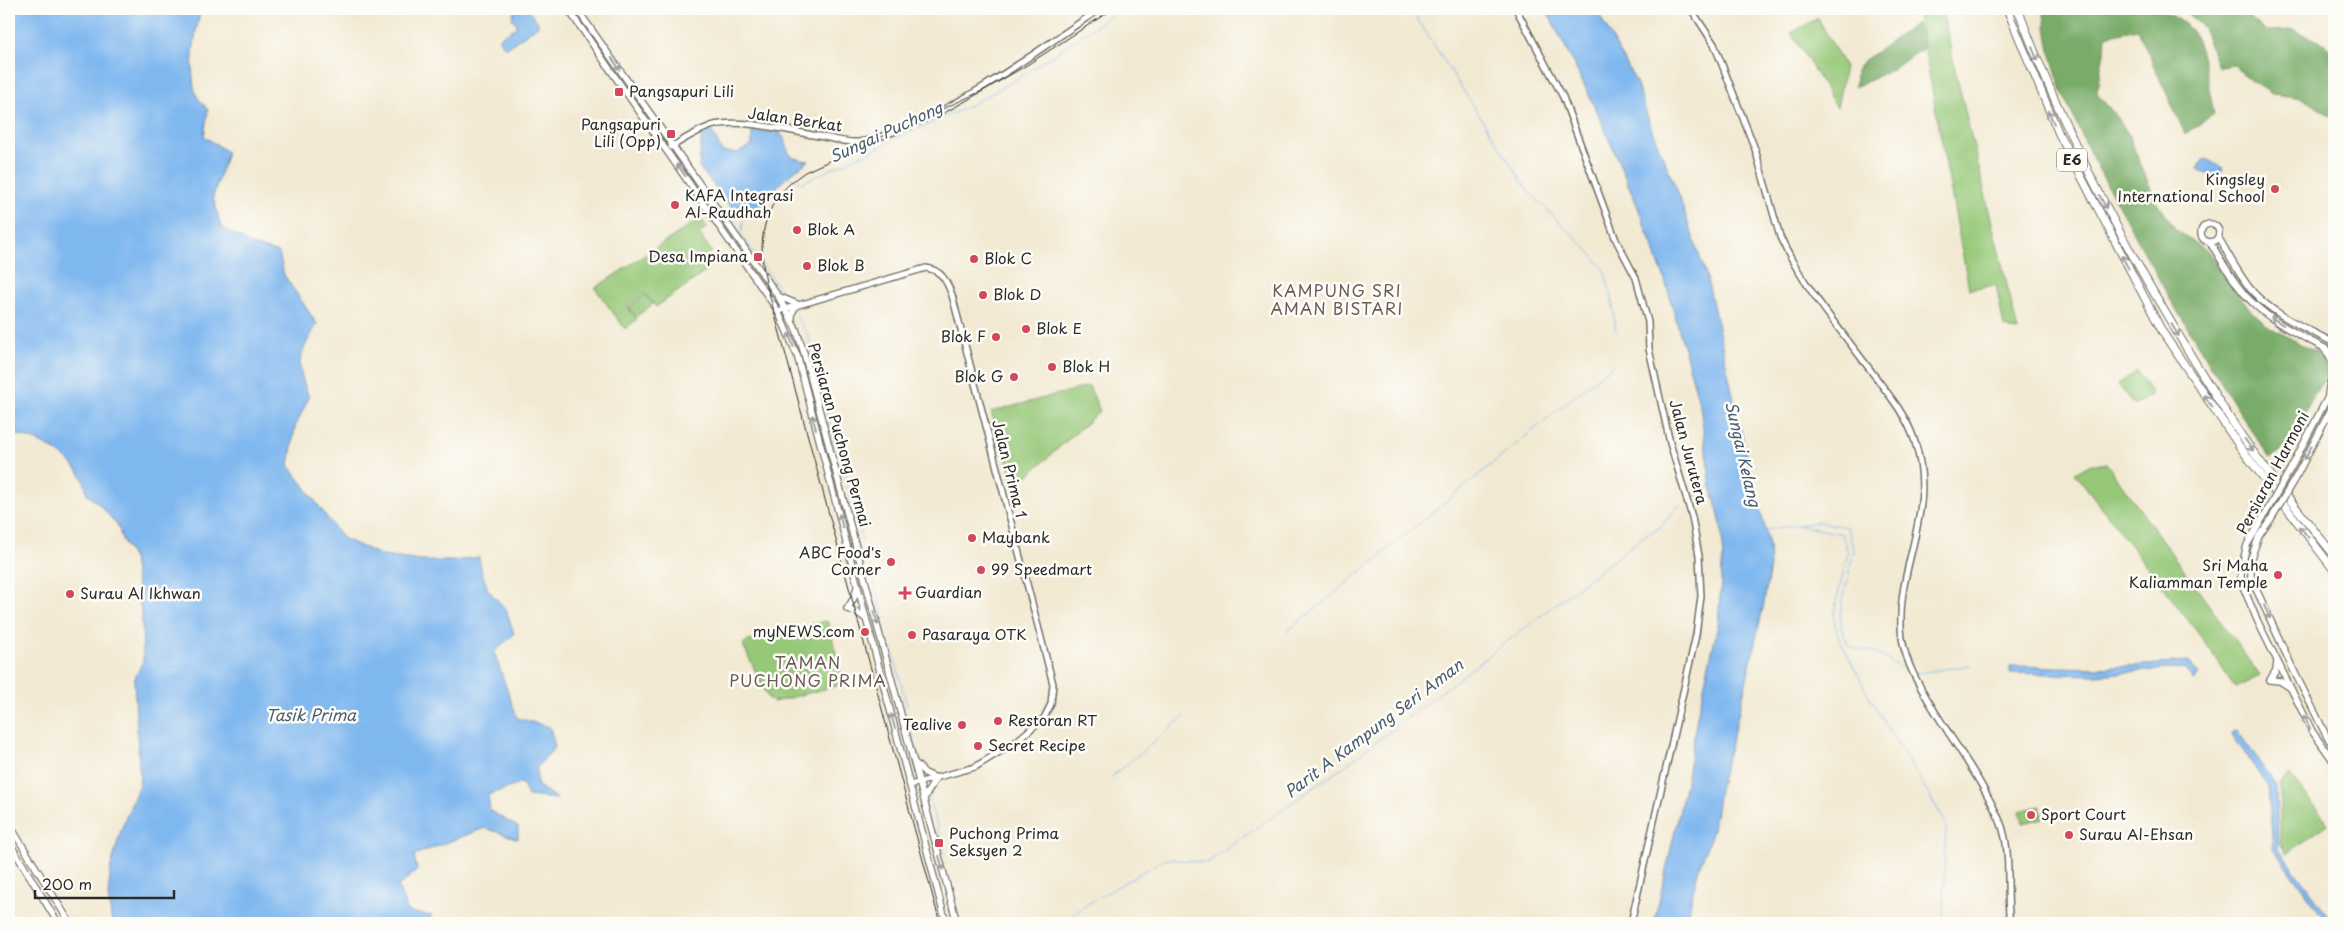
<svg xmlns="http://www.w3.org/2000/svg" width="2343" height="932" font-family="'Playpen Sans',sans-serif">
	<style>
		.green { fill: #96c878; stroke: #607a52 }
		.forest { fill: #78ac68; stroke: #526c4a }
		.water { fill: #7fb7ef; stroke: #55718d }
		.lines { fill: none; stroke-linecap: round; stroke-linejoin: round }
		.stream { stroke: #7fb7ef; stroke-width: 1 }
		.tertiary-casing { stroke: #716e65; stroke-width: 8 }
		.secondary-casing { stroke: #716e65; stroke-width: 8 }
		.motorway-casing { stroke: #716e65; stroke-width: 9 }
		.tertiary { stroke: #fff; stroke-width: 5 }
		.secondary { stroke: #fff; stroke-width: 5.5 }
		.motorway { stroke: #fff; stroke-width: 7 }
		.tram { stroke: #2b2b2b; stroke-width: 1 }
		.secondary-bridge-casing { stroke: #716e65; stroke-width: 8; stroke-linecap: butt }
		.secondary-bridge { stroke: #fff; stroke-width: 5.5 }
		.oneway { stroke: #a0a0a0 }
		.poi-dot { fill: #d1495b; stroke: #fdfcf7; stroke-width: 2 }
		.labels { text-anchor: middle; stroke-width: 5; stroke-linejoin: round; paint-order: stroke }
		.shield { fill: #fdfcf7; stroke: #6a6a68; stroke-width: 1 }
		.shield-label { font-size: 14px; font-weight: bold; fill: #2b2b2b }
		.poi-label { font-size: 15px; fill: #2b2b2b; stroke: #fdfcf7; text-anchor: start }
		.street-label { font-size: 15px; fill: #2b2b2b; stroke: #fdfcf7 }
		.water-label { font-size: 16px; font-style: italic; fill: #485c70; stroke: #fdfcf7 }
		.neighbourhood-label { font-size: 16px; letter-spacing: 1px; fill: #6b5958; stroke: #fdfcf7 }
	</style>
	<rect width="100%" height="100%" fill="#fdfcf7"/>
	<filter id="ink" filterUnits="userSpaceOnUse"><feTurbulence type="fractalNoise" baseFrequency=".02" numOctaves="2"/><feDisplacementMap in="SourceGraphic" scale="10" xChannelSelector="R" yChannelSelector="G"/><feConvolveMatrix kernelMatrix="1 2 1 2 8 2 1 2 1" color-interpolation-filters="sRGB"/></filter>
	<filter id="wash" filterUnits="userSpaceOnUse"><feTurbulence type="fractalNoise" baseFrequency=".0096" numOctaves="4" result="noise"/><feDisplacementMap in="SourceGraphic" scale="20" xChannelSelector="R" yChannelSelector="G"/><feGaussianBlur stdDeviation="1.12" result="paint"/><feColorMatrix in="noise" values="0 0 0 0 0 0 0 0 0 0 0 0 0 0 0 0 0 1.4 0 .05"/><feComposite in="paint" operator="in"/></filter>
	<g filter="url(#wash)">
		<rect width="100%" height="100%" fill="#f2e9d2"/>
		<g class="green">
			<path d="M1917,9H1942L1955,69L2018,331L2004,327L1996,285L1969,289Z"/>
			<path d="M1818,18L1845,67L1837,108L1791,33Z"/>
			<path d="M701,218L707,228L699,233L712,252L701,260L708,270L656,307L645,293L627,306L637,319L625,329L595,288Z"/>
			<path d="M645,295L653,304L636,317L629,307Z"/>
			<path d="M2137,371L2152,394L2134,406L2118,384Z"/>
			<path d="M1089,386L1100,411L1015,487L991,412Z"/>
			<path d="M2091,464H2107L2260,676L2235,688L2208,646L2075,473Z"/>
			<path d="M825,621L828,622L844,684L774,702L768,698L743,645L745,642Z"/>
			<path d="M2290,775L2328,824L2287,854L2280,844V783Z"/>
			<path d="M2040,806L2043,818L2023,823L2020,811Z"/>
		</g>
		<g class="forest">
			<path d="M2043,9H2157C2168,13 2182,20 2190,29C2203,43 2210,94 2214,114L2185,134L2137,29L2106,36C2105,56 2098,74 2097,94L2118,118L2128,134L2155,199L2176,230L2208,251L2252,312L2268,326L2317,353L2326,364L2327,372L2324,380L2313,396L2292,441L2270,458L2248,426L2171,301L2093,159L2063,95L2050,52Z"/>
			<path d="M2182,9H2240L2266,31L2293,30L2326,44L2334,58V118L2302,98L2272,94L2246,77L2234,65L2218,67L2203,27Z"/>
			<path d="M1917,23L1923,41V49L1889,71L1855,87L1856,71L1862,62Z"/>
		</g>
		<g class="water">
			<path d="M9,9H201C195,33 189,66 195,91C196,97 204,105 208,110L204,136L227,152L213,197L221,227L252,245L279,253L284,275L317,324C299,358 294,359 309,397L295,427L289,465L342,538L383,556L422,561H454L479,557L482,573L488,590L506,609L514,634L494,652L517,718L550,727L555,747L537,767V785L557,799L528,796L522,783L488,795L490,811L518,827V839L485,828L414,855L417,870L398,887L408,912L432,916L422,923H112L108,896L111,866L121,830L140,782L134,680L143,661L142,618L133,559L122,539L118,526L100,505L87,494C83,459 41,439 9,433Z"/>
			<path d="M518,9H527L538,22V26L506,48L499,40V38L516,27L517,24L512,19L514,11Z"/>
			<path d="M1546,9H1596L1636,82L1653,133L1677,190L1707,278L1742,435L1769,545L1770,566L1764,603L1745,688L1719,789L1713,830L1698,871L1686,923H1654L1686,782L1697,717L1718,625L1723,550L1721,524L1711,486L1700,406L1665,280L1637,205L1597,111Z"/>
			<path d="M711,129L722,152L737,153L752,145V131L779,132C795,149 778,157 809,161C784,177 775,187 759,211L736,213L699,167L702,133Z"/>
			<path d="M2204,158L2223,168L2217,180L2198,169Z"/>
			<path d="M2189,662L2199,675L2193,680L2187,669L2181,668L2096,675L2010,673V666L2100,668Z"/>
			<path d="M2237,730L2276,786L2278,848L2334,923H2327L2273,848L2268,787L2231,733Z"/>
		</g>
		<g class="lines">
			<g class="stream">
				<path d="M1411,9L1528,191L1590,252L1604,270L1611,293L1616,331"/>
				<path d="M785,175L801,183L973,104L1023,75L1121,9"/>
				<path d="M745,212L741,235L780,290"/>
				<path d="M797,317L808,335L837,456"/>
				<path d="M845,474L862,541"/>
				<path d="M1693,498L1711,486"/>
				<path d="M1799,525L1819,522L1847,527L1854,551L1840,614L1842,631L1848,645L1857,649L1875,652L1901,668L1908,670"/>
				<path d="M1765,530L1797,525L1842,534L1848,553L1834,612L1835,625L1839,638L1871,700L1946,823L1943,923"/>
				<path d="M869,563L882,612"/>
				<path d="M1287,632L1614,364"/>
				<path d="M892,648L907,706"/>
				<path d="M1915,672L1920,673L1971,665"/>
				<path d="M912,732L920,764"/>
				<path d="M1110,778L1185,716"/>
				<path d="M929,798L945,855"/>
				<path d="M1062,923L1089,903L1163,860L1170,859L1207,863L1218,855L1346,765L1647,534L1661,527L1679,505"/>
			</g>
		</g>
	</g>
	<g filter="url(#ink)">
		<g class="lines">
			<defs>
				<g id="tertiary">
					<path d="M1516,9L1563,97L1616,240L1636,278L1648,322L1649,349L1670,443L1692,517L1699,556L1701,596L1696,635L1631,923"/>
					<path d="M1691,9L1714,44L1755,149L1780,237C1801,284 1843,333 1874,375C1889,395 1906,415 1914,439C1940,514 1893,567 1902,638C1906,665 1920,687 1934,710C1956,746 1983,782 2000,821C2013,853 2005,890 2010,923"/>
					<path d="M671,147C684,139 697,131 711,126C736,118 787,130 813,135C827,137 844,143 858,142C876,140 893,132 909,126C978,96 1038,50 1100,9"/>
					<path d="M778,311L926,268C942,270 947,282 952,295L1053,684L1051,704L1044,718L1014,743L975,767L910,785"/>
				</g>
				<g id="secondary">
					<path d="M568,9L778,311L797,355L946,923"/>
					<path d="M577,9L778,296L796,329L804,353L957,923"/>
					<circle cx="2210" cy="233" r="9"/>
					<path d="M2218,237C2229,255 2239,276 2253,292C2275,316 2306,328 2334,343"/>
					<path d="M2210,242C2222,261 2235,286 2252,302C2275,325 2306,338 2334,353"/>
					<path d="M780,297L797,304L792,313V320"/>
					<path d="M2324,349C2340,366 2330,374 2328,394"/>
					<path d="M2291,468L2334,385"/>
					<path d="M2298,473L2334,403"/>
					<path d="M2264,516L2247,545L2241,570V582L2258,622L2312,731L2334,762"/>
					<path d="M2271,519L2259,536L2251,558V578L2293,669L2327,737L2334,746"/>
					<path d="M857,587L854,598L847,609L857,612L866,619"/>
					<path d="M2277,662L2276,670L2270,680L2280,681L2289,687"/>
					<path d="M916,764L925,773L936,778L925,797"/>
					<path d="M9,824L70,923"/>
					<path d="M9,842L58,923"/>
				</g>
				<g id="motorway">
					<path d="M2007,9L2059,134L2163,333L2240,447L2334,570"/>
					<path d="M2018,9C2058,117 2109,218 2168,317C2193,359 2218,402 2246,442C2274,481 2304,518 2334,555"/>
				</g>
			</defs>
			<use href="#tertiary" class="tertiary-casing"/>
			<use href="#secondary" class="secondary-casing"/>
			<use href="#motorway" class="motorway-casing"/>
			<use href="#tertiary" class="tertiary"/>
			<use href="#secondary" class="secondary"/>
			<use href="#motorway" class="motorway"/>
			<path class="tram" d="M940,923L766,282C756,236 764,199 805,172L986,89L1027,65L1113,9"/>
			<defs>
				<g id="secondary-bridge">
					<path d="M2264,516L2291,468"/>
					<path d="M2271,519L2298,473"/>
				</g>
			</defs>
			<use href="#secondary-bridge" class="secondary-bridge-casing"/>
			<use href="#secondary-bridge" class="secondary-bridge"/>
		</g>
		<defs><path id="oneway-shaft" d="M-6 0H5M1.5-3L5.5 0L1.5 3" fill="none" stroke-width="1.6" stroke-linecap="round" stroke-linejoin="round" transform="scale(1.25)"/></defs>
		<g class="oneway">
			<use href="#oneway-shaft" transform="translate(2035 54) rotate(67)"/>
			<use href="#oneway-shaft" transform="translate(616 64) rotate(55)"/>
			<use href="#oneway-shaft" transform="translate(2051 117) rotate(-113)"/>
			<use href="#oneway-shaft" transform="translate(681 170) rotate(-125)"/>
			<use href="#oneway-shaft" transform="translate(2103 202) rotate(63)"/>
			<use href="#oneway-shaft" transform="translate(2125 262) rotate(-118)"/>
			<use href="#oneway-shaft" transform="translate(2277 321) rotate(-147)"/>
			<use href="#oneway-shaft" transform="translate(2175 330) rotate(59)"/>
			<use href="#oneway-shaft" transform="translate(791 340) rotate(-110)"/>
			<use href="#oneway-shaft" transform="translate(2208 401) rotate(-124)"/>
			<use href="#oneway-shaft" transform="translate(814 422) rotate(-105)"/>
			<use href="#oneway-shaft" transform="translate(2249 445) rotate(54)"/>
			<use href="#oneway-shaft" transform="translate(2308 453) rotate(118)"/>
			<use href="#oneway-shaft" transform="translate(841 521) rotate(-104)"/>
			<use href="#oneway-shaft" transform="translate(2304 532) rotate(-129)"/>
			<use href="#oneway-shaft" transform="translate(2267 612) rotate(66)"/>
			<use href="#oneway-shaft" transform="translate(876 618) rotate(75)"/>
			<use href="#oneway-shaft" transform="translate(893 721) rotate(-105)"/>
			<use href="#oneway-shaft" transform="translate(2307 722) rotate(-116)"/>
			<use href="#oneway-shaft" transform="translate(941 863) rotate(75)"/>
		</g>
	</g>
	<g class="poi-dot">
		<rect x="614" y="87" width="10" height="10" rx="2.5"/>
		<rect x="666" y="129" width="10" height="10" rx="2.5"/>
		<circle cx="2275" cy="189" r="5"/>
		<circle cx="675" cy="205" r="5"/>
		<circle cx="797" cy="230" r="5"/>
		<rect x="753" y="252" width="10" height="10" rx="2.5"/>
		<circle cx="974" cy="259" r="5"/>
		<circle cx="807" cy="266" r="5"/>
		<circle cx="983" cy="295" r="5"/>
		<circle cx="1026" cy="329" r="5"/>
		<circle cx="996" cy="337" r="5"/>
		<circle cx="1052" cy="367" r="5"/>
		<circle cx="1014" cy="377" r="5"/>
		<circle cx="972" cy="538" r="5"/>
		<circle cx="891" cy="562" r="5"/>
		<circle cx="981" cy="570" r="5"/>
		<circle cx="2278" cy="575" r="5"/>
		<path d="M902.5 585.5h5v5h5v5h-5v5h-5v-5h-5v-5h5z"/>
		<circle cx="70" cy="594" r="5"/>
		<circle cx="865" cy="632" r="5"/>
		<circle cx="912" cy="635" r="5"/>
		<circle cx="998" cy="721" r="5"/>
		<circle cx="962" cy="725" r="5"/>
		<circle cx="978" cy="746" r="5"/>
		<circle cx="2031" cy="815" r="5"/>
		<circle cx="2069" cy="835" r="5"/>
		<rect x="934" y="838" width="10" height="10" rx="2.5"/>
	</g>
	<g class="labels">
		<rect class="shield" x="2057" y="148.5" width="30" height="23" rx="4"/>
		<g class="shield-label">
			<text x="2072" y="165">E6</text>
		</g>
		<g class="poi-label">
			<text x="629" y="97">Pangsapuri Lili</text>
			<text x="661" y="130" text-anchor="end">Pangsapuri<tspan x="661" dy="17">Lili (Opp)</tspan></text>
			<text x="2265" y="185" text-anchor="end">Kingsley<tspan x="2265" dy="17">International School</tspan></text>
			<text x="685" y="201">KAFA Integrasi<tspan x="685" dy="17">Al-Raudhah</tspan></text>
			<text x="807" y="235">Blok A</text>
			<text x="748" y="262" text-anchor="end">Desa Impiana</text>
			<text x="984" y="264">Blok C</text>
			<text x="817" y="271">Blok B</text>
			<text x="993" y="300">Blok D</text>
			<text x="1036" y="334">Blok E</text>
			<text x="986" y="342" text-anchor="end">Blok F</text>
			<text x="1062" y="372">Blok H</text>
			<text x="1004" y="382" text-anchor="end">Blok G</text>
			<text x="982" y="543">Maybank</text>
			<text x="881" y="558" text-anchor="end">ABC Food's<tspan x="881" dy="17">Corner</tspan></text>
			<text x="2268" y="571" text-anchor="end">Sri Maha<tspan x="2268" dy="17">Kaliamman Temple</tspan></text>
			<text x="991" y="575">99 Speedmart</text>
			<text x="915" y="598">Guardian</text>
			<text x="80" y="599">Surau Al Ikhwan</text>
			<text x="855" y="637" text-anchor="end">myNEWS.com</text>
			<text x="922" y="640">Pasaraya OTK</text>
			<text x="1008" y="726">Restoran RT</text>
			<text x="952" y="730" text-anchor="end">Tealive</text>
			<text x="988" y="751">Secret Recipe</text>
			<text x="2041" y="820">Sport Court</text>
			<text x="949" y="839">Puchong Prima<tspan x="949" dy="17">Seksyen 2</tspan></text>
			<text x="2079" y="840">Surau Al-Ehsan</text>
		</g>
		<g class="street-label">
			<text transform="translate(795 120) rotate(8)" y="5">Jalan Berkat</text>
			<text transform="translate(839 435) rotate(74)" y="5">Persiaran Puchong Permai</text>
			<text transform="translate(1688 452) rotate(75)" y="5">Jalan Jurutera</text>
			<text transform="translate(1009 469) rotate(76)" y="5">Jalan Prima 1</text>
			<text transform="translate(2273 473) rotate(-62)" y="5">Persiaran Harmoni</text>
		</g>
		<g class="water-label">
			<text transform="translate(886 132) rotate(-25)" y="6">Sungai Puchong</text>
			<text transform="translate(1743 454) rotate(77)" y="6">Sungai Kelang</text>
			<text x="311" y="721">Tasik Prima</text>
			<text transform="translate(1374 728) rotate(-37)" y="6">Parit A Kampung Seri Aman</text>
		</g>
		<g class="neighbourhood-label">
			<text x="1337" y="297">KAMPUNG SRI<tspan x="1337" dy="18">AMAN BISTARI</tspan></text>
			<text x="808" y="669">TAMAN<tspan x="808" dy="18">PUCHONG PRIMA</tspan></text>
		</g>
	</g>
	<rect width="2343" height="932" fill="none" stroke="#fdfcf7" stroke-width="30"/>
	<path d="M35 890v8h139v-8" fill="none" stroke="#2b2b2b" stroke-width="2.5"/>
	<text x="42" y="890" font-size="15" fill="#2b2b2b" stroke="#fdfcf7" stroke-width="4" paint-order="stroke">200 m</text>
</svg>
